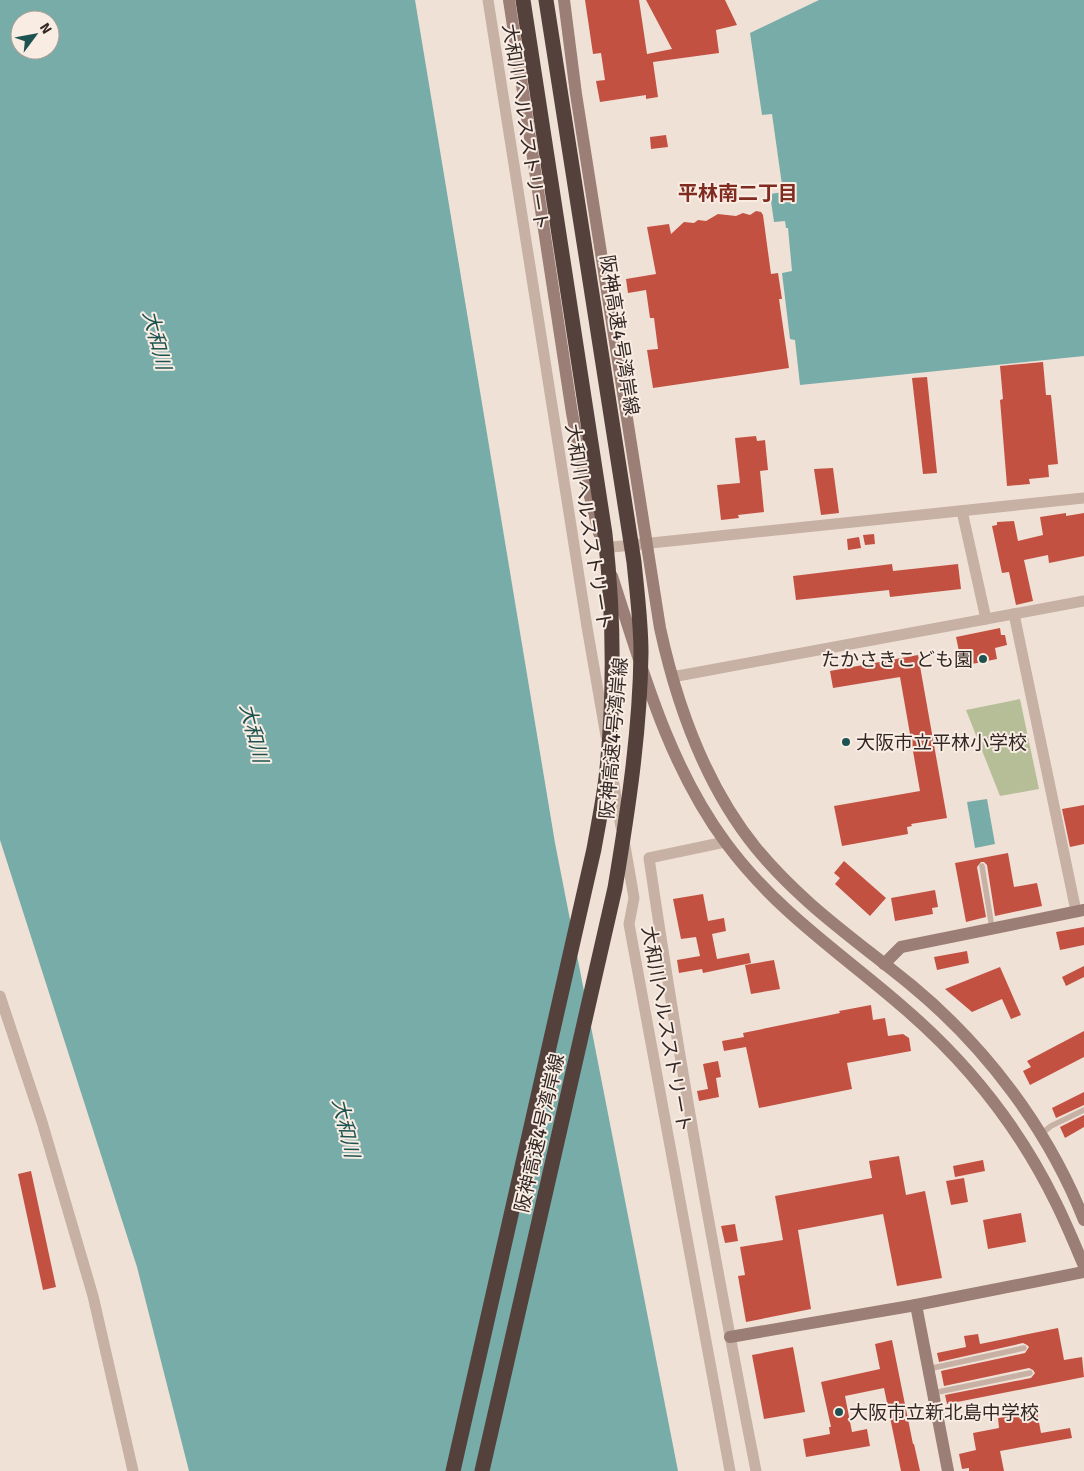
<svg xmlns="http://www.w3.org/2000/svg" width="1084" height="1471" font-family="Signika,'Noto Sans JP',sans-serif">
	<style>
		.green { fill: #b6be98 }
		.water { fill: #77aca8; fill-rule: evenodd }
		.building { fill: #c35142 }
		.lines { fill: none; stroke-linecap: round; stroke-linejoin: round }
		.lane { stroke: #c7b0a4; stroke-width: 5.5 }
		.street { stroke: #c7b0a4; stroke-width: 11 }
		.secondary { stroke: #9b7e75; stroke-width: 12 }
		.highway-bridge { stroke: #54413c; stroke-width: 15 }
		.poi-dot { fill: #1c5350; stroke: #f8ece3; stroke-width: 2 }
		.labels { text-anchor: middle; stroke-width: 4; stroke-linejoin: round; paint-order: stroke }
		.street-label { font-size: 19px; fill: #332825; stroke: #f8ece3 }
		.poi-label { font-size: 19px; fill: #332825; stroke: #f8ece3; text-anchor: start }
		.neighbourhood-label { font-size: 20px; font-weight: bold; fill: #802b20; stroke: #f8ece3 }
		.water-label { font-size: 20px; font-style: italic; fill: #1c5350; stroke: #f8ece3 }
	</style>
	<rect width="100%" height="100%" fill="#f0e1d7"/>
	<path class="green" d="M1020,699L1039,789L1000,796L966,710Z"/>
	<g class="water">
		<path d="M0,0H415L555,843L678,1471H189L137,1267L0,840ZM20,20H50V50H20Z"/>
		<path d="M819,0H1084V356L800,385L795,340L790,339L782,273L792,271L788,228H786L785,221L774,222L770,194L783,192L772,114L762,115L750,33Z"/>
		<path d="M987,799L995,844L975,848L967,802Z"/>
	</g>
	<g class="building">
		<path d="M585,0H639L647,54L672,49L646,0H725L737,25L716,30L719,53L653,62L658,97L646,99V95L600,102L596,81L605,80L601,53L593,54Z"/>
		<path d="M666,135L668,147L651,149L650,137Z"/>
		<path d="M756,211L761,212L763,215L771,274L778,273L782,299H779L789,368L653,388L647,350L658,349L654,318H650L646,290L628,293L626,279L656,274L647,227L669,224L671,234L684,222L694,223L698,220L706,221L718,214L736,216L743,213L750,215Z"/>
		<path d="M1043,362L1046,395H1051L1058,464L1048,465L1049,477L1029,479L1030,484L1007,486L1000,400L1003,399L1000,366Z"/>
		<path d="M927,377L937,473L923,474L912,378Z"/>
		<path d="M756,436L757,441L765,440L768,470L760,471L764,512L738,515L739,518L721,520L717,485L740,483L735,438Z"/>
		<path d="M833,468L839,513L821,515L814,469Z"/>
		<path d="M1066,513V516L1084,513V556L1049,563L1048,555L1024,560L1033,601L1016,605L1009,572L1002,573L992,526L997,525V522L1014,521L1018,541L1043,535L1040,517Z"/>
		<path d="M874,534L875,544L865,545L863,535Z"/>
		<path d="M859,537L861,548L848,550L847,539Z"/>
		<path d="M892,564L893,571L958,564L961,589L890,597L889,590L796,600L793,576Z"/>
		<path d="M1000,628L1001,635H1005L1007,645L995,648L997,659L962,666L956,637Z"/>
		<path d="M918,655L947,818L911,824L912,826L907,827L908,834L842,846L834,806L920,791L900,677L833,688L830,671Z"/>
		<path d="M1084,805V844L1070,847L1062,809Z"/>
		<path d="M1008,853L1014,887L1037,883L1042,906L995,916L987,865L984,862H981L977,867L986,917L966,922L955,863Z"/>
		<path d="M844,861L886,898L870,916L835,884L840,878L834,873Z"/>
		<path d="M935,890L938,907L932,908L933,914L895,921L891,898Z"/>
		<path d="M703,894L708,921L724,918L726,931L712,934L717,959L749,953L751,963L703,973L702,969L679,973L677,960L700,956L696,937L681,939L673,899Z"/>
		<path d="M1084,927V945L1060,950L1056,932Z"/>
		<path d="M967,951L969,963L937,970L934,957Z"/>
		<path d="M774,960L780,989L751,994L745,965Z"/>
		<path d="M1084,966V977L1066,986L1062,977Z"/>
		<path d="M1000,967L1021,1015L1011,1019L1002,999L972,1012L945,989Z"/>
		<path d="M871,1005L873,1020L885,1018L888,1036L903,1034L909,1038L911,1051L847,1063L852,1089L759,1108L746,1047L724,1051L722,1041L744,1037L743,1033L840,1013L839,1011Z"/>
		<path d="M1084,1031V1057L1030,1085L1023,1071L1031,1067L1027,1061Z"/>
		<path d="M718,1061L721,1077L716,1078L719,1097L699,1101L697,1091L708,1089L703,1064Z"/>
		<path d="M1084,1092V1105L1056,1118L1052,1108Z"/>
		<path d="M1084,1115V1127L1065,1138L1060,1127Z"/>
		<path d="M899,1156L906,1195L925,1191L942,1278L897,1286L883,1214L798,1230L811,1309L746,1322L738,1276L745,1275L740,1247L783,1240L775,1196L872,1178L869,1161Z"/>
		<path d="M983,1160L985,1171L955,1177L953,1166Z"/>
		<path d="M31,1171L56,1287L43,1290L18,1174Z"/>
		<path d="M964,1178L968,1202L951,1205L946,1181Z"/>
		<path d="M1021,1213L1026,1242L988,1249L983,1220Z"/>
		<path d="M735,1224L738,1241L725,1243L721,1226Z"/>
		<path d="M1058,1328L1064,1360L1082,1357L1084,1377L947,1404L945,1395L1031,1378L1035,1373L1033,1370L1029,1368L944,1386L941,1371L1025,1353L1029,1347L1027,1345L1023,1343L939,1362L937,1353L966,1347L964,1336L978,1334L980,1344Z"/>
		<path d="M892,1340L913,1444H914L920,1471H901L884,1388L845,1396L852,1432L867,1429L870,1446L806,1457L803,1439L830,1434L829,1427H831L821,1382L880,1369L875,1344Z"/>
		<path d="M793,1347L805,1412L764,1419L752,1355Z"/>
		<path d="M1037,1412L1041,1433L1070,1428L1072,1438L1000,1451L1004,1471H969V1468L962,1469L959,1454L976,1450L973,1433L999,1428L998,1418Z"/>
	</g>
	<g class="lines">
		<g class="lane">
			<path d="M982,866L992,928"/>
			<path d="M1041,1134L1051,1126L1084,1110"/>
			<path d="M928,1369L1024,1348"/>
			<path d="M933,1393L1030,1373"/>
		</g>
		<g class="street">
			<path d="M488,0L587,627L606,736"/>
			<path d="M962,511L986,619"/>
			<path d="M603,548L1084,498"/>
			<path d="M1014,614L1076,911"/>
			<path d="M672,677L1084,601"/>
			<path d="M611,767L621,827"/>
			<path d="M725,842L649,858C679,1063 716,1267 756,1471"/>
			<path d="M625,846L634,898L629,924L730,1471"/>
			<path d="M0,996L42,1122L93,1296L133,1471"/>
		</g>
		<g class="secondary">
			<path d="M509,0L572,413L581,460L599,533"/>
			<path d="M564,0L576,94L660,628C677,706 705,785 756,848C802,904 856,940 911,985C986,1047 1048,1129 1084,1220"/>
			<path d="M612,576C642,668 668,765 726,843C777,912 841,953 904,1008C967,1062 1020,1129 1056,1203C1066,1223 1075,1245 1084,1266"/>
			<path d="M884,964L901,947L1084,910"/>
			<path d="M916,1305L948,1471"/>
			<path d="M730,1337L916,1305L1084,1272"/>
		</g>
		<g class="highway-bridge">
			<path d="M453,1471L594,849C598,826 603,802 606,778C615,696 614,616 605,534L523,0"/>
			<path d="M482,1471L615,888C628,810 640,732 641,653C641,623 637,592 634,562L546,0"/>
		</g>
	</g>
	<g class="poi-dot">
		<circle cx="983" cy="659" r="5"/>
		<circle cx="846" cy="742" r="5"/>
		<circle cx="839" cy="1412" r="5"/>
	</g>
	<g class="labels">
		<g class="street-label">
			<text transform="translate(526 127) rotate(81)" y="7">大和川ヘルスストリート</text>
			<text transform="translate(620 335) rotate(81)" y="7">阪神高速4号湾岸線</text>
			<text transform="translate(589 527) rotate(81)" y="7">大和川ヘルスストリート</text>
			<text transform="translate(613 738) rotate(-85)" y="7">阪神高速4号湾岸線</text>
			<text transform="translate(667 1029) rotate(80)" y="7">大和川ヘルスストリート</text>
			<text transform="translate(539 1133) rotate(-77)" y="7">阪神高速4号湾岸線</text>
		</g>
		<g class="poi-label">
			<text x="973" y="666" text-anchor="end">たかさきこども園</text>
			<text x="856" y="749">大阪市立平林小学校</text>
			<text x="849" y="1419">大阪市立新北島中学校</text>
		</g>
		<g class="neighbourhood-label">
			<text x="738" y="200">平林南二丁目</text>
		</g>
		<g class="water-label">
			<text transform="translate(157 340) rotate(76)" y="7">大和川</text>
			<text transform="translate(254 733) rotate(76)" y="7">大和川</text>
			<text transform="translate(346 1128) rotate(77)" y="7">大和川</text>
		</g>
	</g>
	<g transform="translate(35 35) rotate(58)"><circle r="24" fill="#f8ece3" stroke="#a99e97"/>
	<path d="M0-4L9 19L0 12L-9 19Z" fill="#1c5350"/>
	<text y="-8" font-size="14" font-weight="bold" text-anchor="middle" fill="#332825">N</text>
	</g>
</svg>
